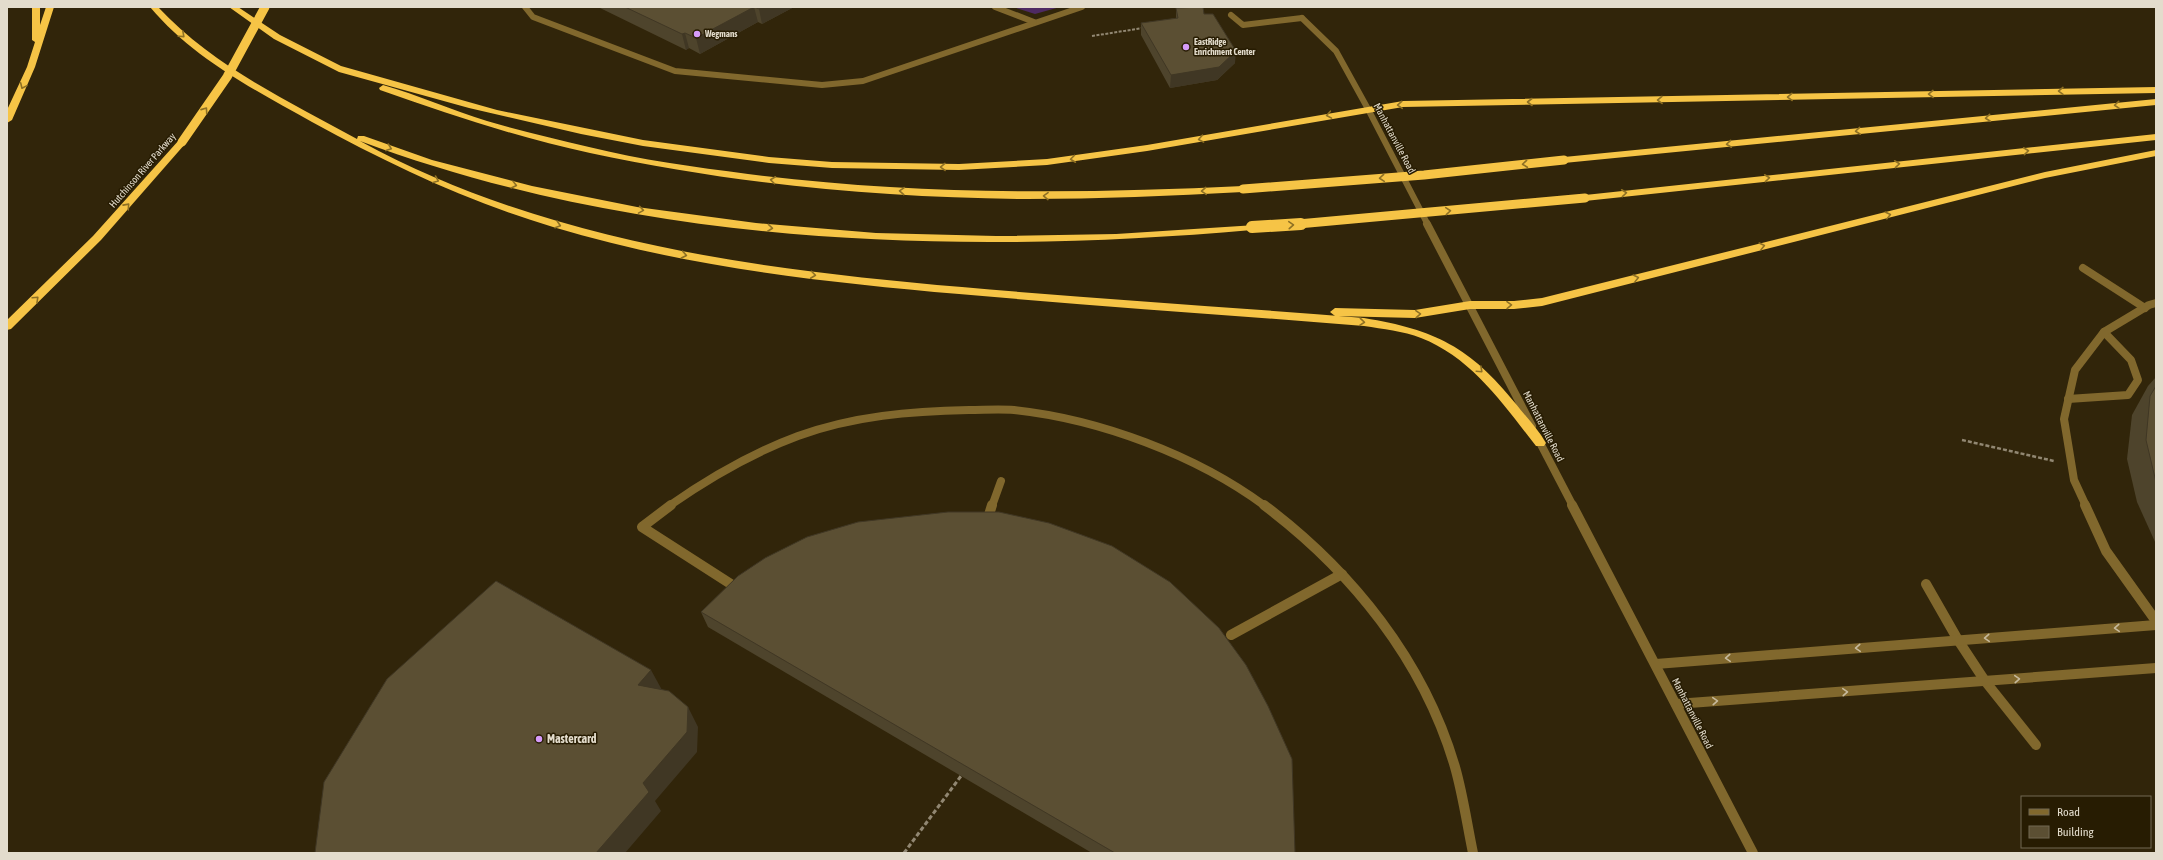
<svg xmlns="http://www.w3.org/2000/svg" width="2163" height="860" font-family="'Asap Condensed',sans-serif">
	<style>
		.green { fill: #4e2a62 }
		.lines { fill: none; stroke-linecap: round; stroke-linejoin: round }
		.path-far2 { stroke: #918772; stroke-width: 2; stroke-dasharray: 3 1.5; stroke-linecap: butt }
		.path-far1 { stroke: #918772; stroke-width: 2.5; stroke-dasharray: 4 2; stroke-linecap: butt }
		.path { stroke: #918772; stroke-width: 3; stroke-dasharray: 4.5 2.5; stroke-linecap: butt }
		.service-far2 { stroke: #81682d; stroke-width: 6 }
		.service-far1 { stroke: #81682d; stroke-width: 8 }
		.service { stroke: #81682d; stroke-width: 10 }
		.minor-far2 { stroke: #81682d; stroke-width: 6 }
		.minor-far1 { stroke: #81682d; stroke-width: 8 }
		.minor { stroke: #81682d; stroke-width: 10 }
		.tertiary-far2 { stroke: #81682d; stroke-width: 6 }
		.tertiary-far1 { stroke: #81682d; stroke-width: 8 }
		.tertiary { stroke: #81682d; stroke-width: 10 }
		.motorway { fill: #f6c446; fill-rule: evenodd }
		.motorway-bridge-far1 { stroke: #f6c446; stroke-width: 9 }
		.motorway-bridge { stroke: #f6c446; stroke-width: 12 }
		.wall { fill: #4e442c }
		.shaded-wall { fill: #403724 }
		.building { fill: #5b4f33; stroke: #403724 }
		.oneway { stroke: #8e7024 }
		.oneway2 { stroke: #c6b99c }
		.poi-dot { fill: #d69bfa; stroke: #271c02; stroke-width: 1.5 }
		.labels { text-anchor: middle; stroke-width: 3; stroke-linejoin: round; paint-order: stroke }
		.far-poi-label { font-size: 9px; font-weight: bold; fill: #e3dccc; stroke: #271c02; text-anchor: start }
		.street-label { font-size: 10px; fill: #e3dccc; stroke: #271c02 }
		.near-poi-label { font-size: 12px; font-weight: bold; fill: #e3dccc; stroke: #271c02; text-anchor: start }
	</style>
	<rect width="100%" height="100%" fill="#31250a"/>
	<path class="green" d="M1013,7H1060L1035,14Z"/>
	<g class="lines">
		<path class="path-far2" d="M1092,36L1143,28"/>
		<path class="path-far1" d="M1962,440L2054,461"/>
		<path class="path" d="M904,853L961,776"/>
		<g class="service-far2">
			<path d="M525,7L533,17L675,71L822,85L863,81L1082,7"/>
			<path d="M995,7L1034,22"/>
			<path d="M1231,15L1243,25L1302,18"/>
		</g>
		<g class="service-far1">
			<path d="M2083,268L2145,308"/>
			<path d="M2068,399L2128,395L2138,380L2131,360L2104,332"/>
			<path d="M669,506C709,478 752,453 798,436C853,416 911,411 969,410C983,410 999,409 1014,410C1099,419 1196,455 1265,506"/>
			<path d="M992,506L1001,481"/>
		</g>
		<g class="service">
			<path d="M671,505L642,527L737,588"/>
			<path d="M1264,505C1352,571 1424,661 1455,767C1463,795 1467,824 1473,853"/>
			<path d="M988,518L992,505"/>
			<path d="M1926,584L1958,640L1985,681L2036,745"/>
			<path d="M1231,635L1342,574"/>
		</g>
		<path class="minor-far2" d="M1302,18L1336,51L1368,109"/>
		<path class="minor-far1" d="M2086,506L2074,480L2064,419L2075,370L2104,332L2149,305L2156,303"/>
		<g class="minor">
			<path d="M2085,505L2106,551L2156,621"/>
			<path d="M1656,664L2156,625"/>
			<path d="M1676,704L2156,668"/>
		</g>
		<path class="tertiary-far2" d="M1368,109L1428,225"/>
		<g class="tertiary-far1">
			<path d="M1427,224L1532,426"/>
			<path d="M1537,437L1573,506"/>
		</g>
		<path class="tertiary" d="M1572,505L1753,853"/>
		<g class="motorway">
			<path d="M32,7H40V25L46,7H54L35,67L12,120L7,123V110L27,67L35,42L32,40Z"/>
			<path d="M150,7H158C214,67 287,100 357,139L358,136H364L432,160L532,186L637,207L756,223L876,233L996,236L1116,234L1256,225V229L1252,230C956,256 641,246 360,141C545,242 755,269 962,287C1096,299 1230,307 1364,318C1436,330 1470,347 1516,404C1526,417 1538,429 1546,443L1544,446H1536C1503,404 1472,358 1421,338C1403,331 1383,329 1364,326C1229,315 1094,306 959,294C822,282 685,267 553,227C466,201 391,165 312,122C253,89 194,59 150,7Z"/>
			<path d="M229,7H238L280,35L341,66L497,110L643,140L769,157L832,162L959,164L1047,159L1147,145L1403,101L2156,87V93L1403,107L1147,151L1047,165L959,170L832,168L769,163L643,146L581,134L469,108L339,72L274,39Z"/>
			<path d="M383,85C418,95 452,110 487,121C520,131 555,139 589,147C641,160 695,167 748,174C913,195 1078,194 1243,186L1248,189L1243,192C1171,196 1099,199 1027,199C881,198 734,184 590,153C519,138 449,114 380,90L379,88Z"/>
			<path d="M2156,99V105L1564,163L1559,160L1564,157Z"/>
			<path d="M2156,134V140L1585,201L1580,198L1585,195Z"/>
			<path d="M182,139L185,140V144L101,240L11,329L7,330V320L93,236L179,140Z"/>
			<path d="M2156,150V156L2045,178L1542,306L1514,309H1470L1415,318L1335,316L1330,312L1335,308L1415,310L1470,301H1514L1542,298L2045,172Z"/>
		</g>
		<g class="motorway-bridge-far1">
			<path d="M182,142L227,77L265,7"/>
			<path d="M1243,189L1424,175L1564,160"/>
			<path d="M1287,225L1585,198"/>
		</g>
		<path class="motorway-bridge" d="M1252,227L1301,224"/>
	</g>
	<g class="wall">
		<path d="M598,7H794L762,24L758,22L700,54L689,48L686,50Z"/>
		<path d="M1176,8L1204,14L1235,63L1217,80L1170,88L1141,35V23L1176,18Z"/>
		<path d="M2156,377V544L2137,502L2127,459L2132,415L2148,386Z"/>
		<path d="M701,612L1295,853H1092L708,627Z"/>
	</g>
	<g class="shaded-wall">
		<path d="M754,7L758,22L700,54L696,38Z"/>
		<path d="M762,7H794L762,24L759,9Z"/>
		<path d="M685,33L689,48L686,50L682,34Z"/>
		<path d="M1236,51L1235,63L1217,80L1170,88L1171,75Z"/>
		<path d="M651,670L662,690L638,685Z"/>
		<path d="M688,707L698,727L697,752L655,801L661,811L625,853H596L643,783Z"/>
	</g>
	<g class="building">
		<path d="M625,7H754L696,38L685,33L682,34Z"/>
		<path d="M755,7H762L759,9Z"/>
		<path d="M1203,7L1204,14H1213L1236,51L1219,67L1171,75L1141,23L1178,18L1176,8Z"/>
		<path d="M2156,386V482L2146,440L2150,396Z"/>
		<path d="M948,512H999L1049,523L1112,546L1170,582L1219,628L1246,665L1268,706L1292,759L1295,853H1115L701,612L738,576L765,558L807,537L858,522Z"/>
		<path d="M496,581L651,670L638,685L669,691L688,707L687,732L643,783L649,792L596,853H315L324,782L387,679Z"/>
	</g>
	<defs><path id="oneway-chevron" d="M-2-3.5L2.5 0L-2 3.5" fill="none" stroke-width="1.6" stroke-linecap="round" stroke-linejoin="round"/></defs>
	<g class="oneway">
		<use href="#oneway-chevron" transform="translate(182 35) rotate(42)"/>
		<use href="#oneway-chevron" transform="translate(23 86) rotate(114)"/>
		<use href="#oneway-chevron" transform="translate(2061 91) rotate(179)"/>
		<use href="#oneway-chevron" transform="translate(1931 94) rotate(179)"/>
		<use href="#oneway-chevron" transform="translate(1790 97) rotate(179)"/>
		<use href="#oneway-chevron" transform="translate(1660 100) rotate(179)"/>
		<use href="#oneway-chevron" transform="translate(1530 102) rotate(180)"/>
		<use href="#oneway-chevron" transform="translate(1400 105) rotate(176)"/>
		<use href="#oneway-chevron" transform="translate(2117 105) rotate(175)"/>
		<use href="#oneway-chevron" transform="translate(205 110) rotate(-55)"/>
		<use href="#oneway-chevron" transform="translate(1329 115) rotate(170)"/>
		<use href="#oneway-chevron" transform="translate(1988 118) rotate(174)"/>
		<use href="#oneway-chevron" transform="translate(1858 131) rotate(174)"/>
		<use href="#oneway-chevron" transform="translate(1201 139) rotate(170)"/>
		<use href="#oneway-chevron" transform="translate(1729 144) rotate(174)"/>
		<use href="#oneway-chevron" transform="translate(389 148) rotate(20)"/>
		<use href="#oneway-chevron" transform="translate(2026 151) rotate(-6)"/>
		<use href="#oneway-chevron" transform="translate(1073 159) rotate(173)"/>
		<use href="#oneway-chevron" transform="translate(1525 164) rotate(174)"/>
		<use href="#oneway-chevron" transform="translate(1897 164) rotate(-6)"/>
		<use href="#oneway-chevron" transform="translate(943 167) rotate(179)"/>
		<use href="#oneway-chevron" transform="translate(1382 178) rotate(175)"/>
		<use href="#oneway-chevron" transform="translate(1767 178) rotate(-6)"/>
		<use href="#oneway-chevron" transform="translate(436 180) rotate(22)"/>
		<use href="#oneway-chevron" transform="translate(773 180) rotate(-173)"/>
		<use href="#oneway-chevron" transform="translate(514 185) rotate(14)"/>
		<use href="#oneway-chevron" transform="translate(902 191) rotate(-176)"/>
		<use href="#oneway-chevron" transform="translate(1204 191) rotate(177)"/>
		<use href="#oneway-chevron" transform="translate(1624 193) rotate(-6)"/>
		<use href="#oneway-chevron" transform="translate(1046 196) rotate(-179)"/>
		<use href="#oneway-chevron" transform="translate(127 206) rotate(-48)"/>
		<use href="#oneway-chevron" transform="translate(641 210) rotate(9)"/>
		<use href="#oneway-chevron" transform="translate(1448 211) rotate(-5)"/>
		<use href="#oneway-chevron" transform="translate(1888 215) rotate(-14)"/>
		<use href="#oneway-chevron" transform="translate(558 225) rotate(17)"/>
		<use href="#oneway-chevron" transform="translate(1291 225) rotate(-4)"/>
		<use href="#oneway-chevron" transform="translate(770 228) rotate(6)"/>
		<use href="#oneway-chevron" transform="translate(1762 246) rotate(-14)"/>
		<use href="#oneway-chevron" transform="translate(684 255) rotate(11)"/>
		<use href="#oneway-chevron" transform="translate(813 275) rotate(7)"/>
		<use href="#oneway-chevron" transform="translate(1636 278) rotate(-14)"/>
		<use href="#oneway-chevron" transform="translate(36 299) rotate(-43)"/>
		<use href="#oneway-chevron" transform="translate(1509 305) rotate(-1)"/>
		<use href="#oneway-chevron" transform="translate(1418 314) rotate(-3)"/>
		<use href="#oneway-chevron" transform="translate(1362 322) rotate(5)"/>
		<use href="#oneway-chevron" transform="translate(1480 370) rotate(43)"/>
	</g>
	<g class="oneway2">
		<use href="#oneway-chevron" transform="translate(2117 628) rotate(176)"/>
		<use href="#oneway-chevron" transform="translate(1987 638) rotate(176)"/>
		<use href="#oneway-chevron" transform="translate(1858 648) rotate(176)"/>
		<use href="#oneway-chevron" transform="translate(1728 658) rotate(176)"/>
		<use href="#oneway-chevron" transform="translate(2017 679) rotate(-4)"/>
		<use href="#oneway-chevron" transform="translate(1845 692) rotate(-4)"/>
		<use href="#oneway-chevron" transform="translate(1715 701) rotate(-4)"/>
	</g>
	<g class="poi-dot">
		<circle cx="697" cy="34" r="4"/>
		<circle cx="1186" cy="47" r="4"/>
		<circle cx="539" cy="739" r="4"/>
	</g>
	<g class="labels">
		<g class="far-poi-label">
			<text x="705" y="37">Wegmans</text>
			<text x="1194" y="45">EastRidge<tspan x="1194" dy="10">Enrichment Center</tspan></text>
		</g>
		<g class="street-label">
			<text transform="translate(1395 138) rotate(62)" y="4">Manhattanville Road</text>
			<text transform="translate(142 170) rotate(-49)" y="4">Hutchinson River Parkway</text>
			<text transform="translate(1544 426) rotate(63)" y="4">Manhattanville Road</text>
			<text transform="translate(1693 713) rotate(63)" y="4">Manhattanville Road</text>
		</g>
		<g class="near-poi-label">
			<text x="547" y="743">Mastercard</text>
		</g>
	</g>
	<rect width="2163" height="860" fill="none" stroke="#e3dccc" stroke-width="16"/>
	<rect x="2021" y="796" width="130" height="52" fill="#271c02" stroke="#726953"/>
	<rect x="2029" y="809" width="20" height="6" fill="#81682d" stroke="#726953"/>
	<text x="2057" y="816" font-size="12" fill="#e3dccc">Road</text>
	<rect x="2029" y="826" width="20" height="12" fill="#5b4f33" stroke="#726953"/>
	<text x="2057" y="836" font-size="12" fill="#e3dccc">Building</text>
</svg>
